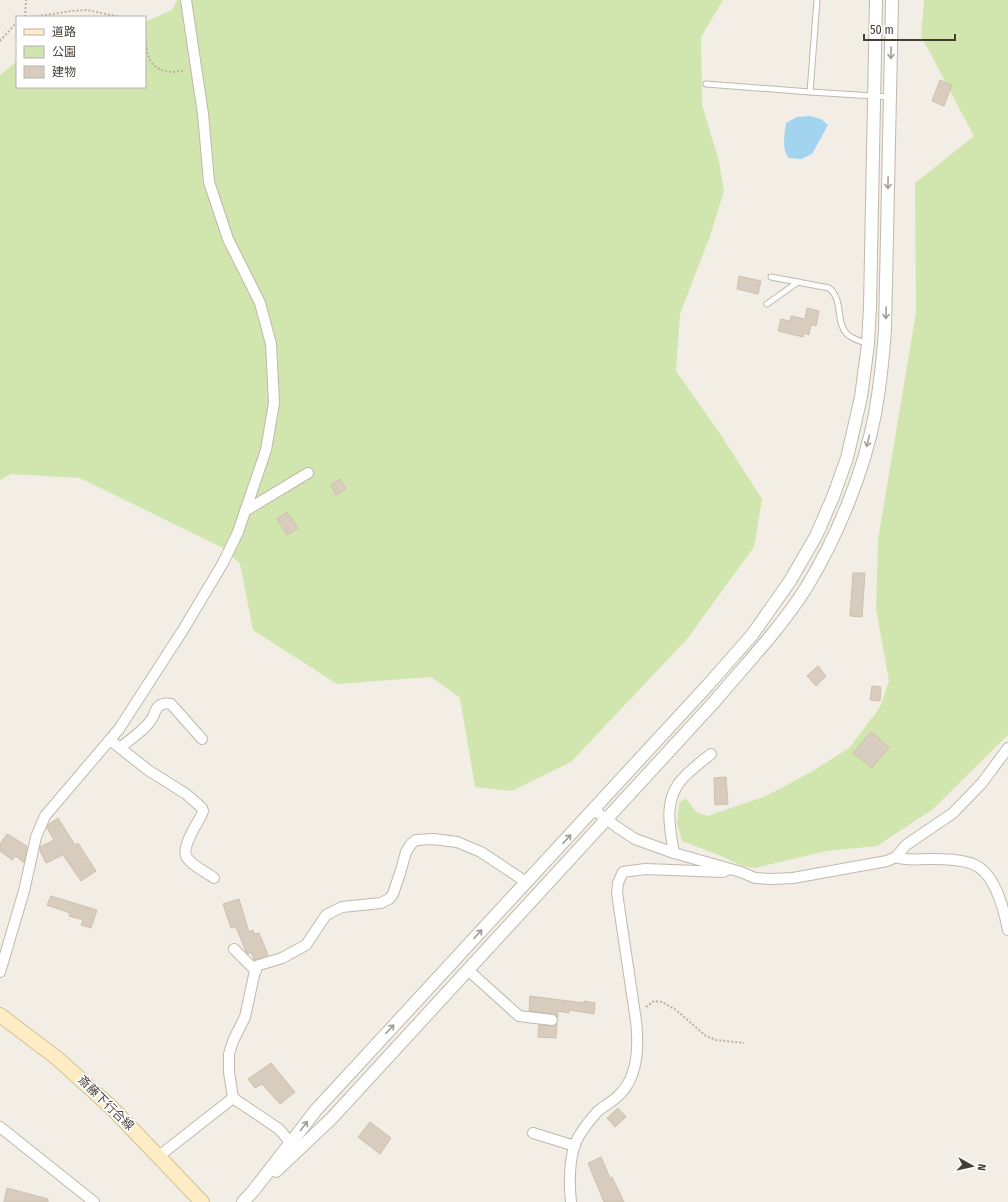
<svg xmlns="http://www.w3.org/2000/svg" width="1008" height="1202" font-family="'Fira Sans Condensed','Noto Sans JP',sans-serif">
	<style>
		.green { fill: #d0e6ae }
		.water { fill: #a2d3ef }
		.building { fill: #d7ccbe; stroke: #cec1ae }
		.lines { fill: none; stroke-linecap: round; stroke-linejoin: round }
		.service-casing { stroke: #c1b8ab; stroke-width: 7 }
		.minor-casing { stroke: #c1b8ab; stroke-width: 12 }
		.tertiary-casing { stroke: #c1b8ab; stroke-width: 14 }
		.secondary-casing { stroke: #d2c096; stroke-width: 16 }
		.path { stroke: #bfb09a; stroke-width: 2; stroke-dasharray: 2 2; stroke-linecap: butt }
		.service { stroke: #fff; stroke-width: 5 }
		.minor { stroke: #fff; stroke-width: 10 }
		.tertiary { stroke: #fff; stroke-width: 12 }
		.secondary { stroke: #feedc4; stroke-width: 14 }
		.oneway { stroke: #a29e9a }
		.labels { text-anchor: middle; stroke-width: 3.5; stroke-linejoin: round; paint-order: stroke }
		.street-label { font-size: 12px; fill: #453e35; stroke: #fff }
	</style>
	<rect width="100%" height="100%" fill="#f2eee5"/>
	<g class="green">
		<path d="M177,0H723L701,37L702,105L719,161L724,191L710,236L680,314L676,371L717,429L762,499L754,547L687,639L571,762L512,791L475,787L460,698L431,677L337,684L253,630L240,564L223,548L80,478L11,474L0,480V75L17,61V87H145V22L172,10Z"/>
		<path d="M924,0H1008V735L933,809L877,846L827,851L755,868L742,866L721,856L682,841L677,823L679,803L686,798L696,812L707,816L766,796L813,771L849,748L880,707L889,681L876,609L878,539L916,313L915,183L974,136L921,36Z"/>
	</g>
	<path class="water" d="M810,116L821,119L828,125L812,154L801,159L789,158C781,149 785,134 786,123L797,117Z"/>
	<g class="building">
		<path d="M940,80L952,85L944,106L932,101Z"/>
		<path d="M739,276L761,281L758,294L737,289Z"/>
		<path d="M807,308L819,311L816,326L811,325L809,335L804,333L803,337L778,331L781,319L790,321L791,316L805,319Z"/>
		<path d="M340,479L346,489L336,495L331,485Z"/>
		<path d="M287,512L298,528L287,535L277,519Z"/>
		<path d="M853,573H865L862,617L850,616Z"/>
		<path d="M818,666L826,676L816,686L807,676Z"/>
		<path d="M872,686L881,687L880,701L870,700Z"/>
		<path d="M871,732L889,747L872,768L853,753Z"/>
		<path d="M726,777L728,804L715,805L714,778Z"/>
		<path d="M58,818L75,845L78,843L96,871L81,881L63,855L46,863L40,851V847L54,840L47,828L49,824Z"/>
		<path d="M7,834L27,846L24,863L16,856L12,860L0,851V844Z"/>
		<path d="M51,896L97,910L91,928L81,925L83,920L69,916L70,913L47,905Z"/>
		<path d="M239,899L249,932L253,930L254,934L259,933L268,955L254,960L251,952L248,954L246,952L236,927L231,928L223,904Z"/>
		<path d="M530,996L584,1003V1001L595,1003L594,1014L569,1010V1013L558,1011V1017L553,1014L529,1011Z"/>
		<path d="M557,1024L556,1038L538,1037L539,1025L552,1026Z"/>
		<path d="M271,1063L295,1092L280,1104L262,1084L255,1088L248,1079Z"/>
		<path d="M618,1108L626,1117L615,1127L607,1118Z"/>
		<path d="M370,1122L391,1138L380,1154L358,1137Z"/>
		<path d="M601,1157L610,1178L612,1177L624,1202H604L588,1163Z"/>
		<path d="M7,1188L48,1199V1202H4Z"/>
	</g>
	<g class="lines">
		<defs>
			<g id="service">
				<path d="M706,84L810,92L890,97"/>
				<path d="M810,92L817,0"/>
				<path d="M771,277L829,288C844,300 835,322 847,334C852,339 861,341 867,344"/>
				<path d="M767,304L798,282"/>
			</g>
			<g id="minor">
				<path d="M245,511L308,473"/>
				<path d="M110,740L148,770L186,794L202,808L203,811L201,816C196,826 179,850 188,859C193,866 206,872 214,878"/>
				<path d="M120,748C130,739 144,731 151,720C155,715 154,710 159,706C163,703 166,703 171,704L202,739"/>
				<path d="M594,810L617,827L635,839L674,853L741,872L755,878L771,879L793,878L887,861L896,857L906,845L953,813L982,783L1008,748"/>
				<path d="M674,853C669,826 663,797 685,776C693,768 702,761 711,754"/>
				<path d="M896,857C907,861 917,859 929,859C943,859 963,859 975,865C996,875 1004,910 1008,930"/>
				<path d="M234,949L256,971"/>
				<path d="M468,970L519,1016L552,1020"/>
				<path d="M0,972L24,891L36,837L45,816L119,729L183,630L223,563L238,532L266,450L274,403L271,344L260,303L228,239L209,182L203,114L186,0"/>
				<path d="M233,1098L279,1129L291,1143"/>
				<path d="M0,1127L94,1202"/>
				<path d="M533,1133L575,1146"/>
				<path d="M159,1156L233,1098L229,1072V1054L233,1041L245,1017L256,966L282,958L306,945L326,915L342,907L381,903L389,899L393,894L401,870L406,852L411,844L416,840L433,839L457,842L481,852L526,882"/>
				<path d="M571,1202C569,1183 569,1165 574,1147C577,1136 590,1120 598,1111C604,1106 612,1102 618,1096C638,1078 639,1047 636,1021L617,893L618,883L623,872L645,869L723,872L727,870"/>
			</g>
			<g id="tertiary">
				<path d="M276,1171L332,1118L715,701C746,664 780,629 806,588C837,537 864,472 875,414C880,386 883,358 885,330L892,0"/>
				<path d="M243,1202L254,1190L316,1110L708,685L752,635L790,581L816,536L833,497L847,458L861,397L868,344L870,306L876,0"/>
			</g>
			<path id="secondary" d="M0,1015L58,1059L112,1108L202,1202"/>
		</defs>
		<use href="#service" class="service-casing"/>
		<use href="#minor" class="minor-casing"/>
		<use href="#tertiary" class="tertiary-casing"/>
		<use href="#secondary" class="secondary-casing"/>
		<g class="path">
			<path d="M25,17L26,0"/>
			<path d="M33,17L71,11L87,10L120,17"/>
			<path d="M145,36C146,42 146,49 148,55C153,72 170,74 185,70"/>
			<path d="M0,41L17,22"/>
			<path d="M646,1007L654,1001L662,1002L676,1010L706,1036L716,1040L744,1043"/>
		</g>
		<use href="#service" class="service"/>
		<use href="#minor" class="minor"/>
		<use href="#tertiary" class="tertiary"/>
		<use href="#secondary" class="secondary"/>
	</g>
	<defs><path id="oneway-shaft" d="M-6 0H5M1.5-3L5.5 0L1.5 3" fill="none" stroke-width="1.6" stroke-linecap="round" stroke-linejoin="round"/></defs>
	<g class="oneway">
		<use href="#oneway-shaft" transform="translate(891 53) rotate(91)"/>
		<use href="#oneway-shaft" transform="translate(888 183) rotate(91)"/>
		<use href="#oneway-shaft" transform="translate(886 313) rotate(91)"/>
		<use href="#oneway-shaft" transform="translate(868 441) rotate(104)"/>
		<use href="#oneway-shaft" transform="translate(567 839) rotate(-47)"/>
		<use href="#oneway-shaft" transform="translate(478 934) rotate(-47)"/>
		<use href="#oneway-shaft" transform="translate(390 1029) rotate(-47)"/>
		<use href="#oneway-shaft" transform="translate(304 1126) rotate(-53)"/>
	</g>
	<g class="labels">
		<g class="street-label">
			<text transform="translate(106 1103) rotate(44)" y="4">斎藤下行合線</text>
		</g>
	</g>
	<rect x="16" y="16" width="130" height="72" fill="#ffffff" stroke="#b5b2ae"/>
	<rect x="24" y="29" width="20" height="6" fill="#feedc4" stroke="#b5b2ae"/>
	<text x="52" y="36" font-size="12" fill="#453e35">道路</text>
	<rect x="24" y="46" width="20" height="12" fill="#d0e6ae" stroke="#b5b2ae"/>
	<text x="52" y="56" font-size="12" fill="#453e35">公園</text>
	<rect x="24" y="66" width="20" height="12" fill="#d7ccbe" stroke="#b5b2ae"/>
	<text x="52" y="76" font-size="12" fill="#453e35">建物</text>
	<g transform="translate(972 1166) rotate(98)" stroke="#ffffff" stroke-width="3" paint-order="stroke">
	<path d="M0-3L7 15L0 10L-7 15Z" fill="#453e35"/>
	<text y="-6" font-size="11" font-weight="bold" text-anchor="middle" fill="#453e35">N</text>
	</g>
	<path d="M864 34v6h91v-6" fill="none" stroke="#453e35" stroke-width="2"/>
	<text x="870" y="34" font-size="12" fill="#453e35" stroke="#ffffff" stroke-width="3" paint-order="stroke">50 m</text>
</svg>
